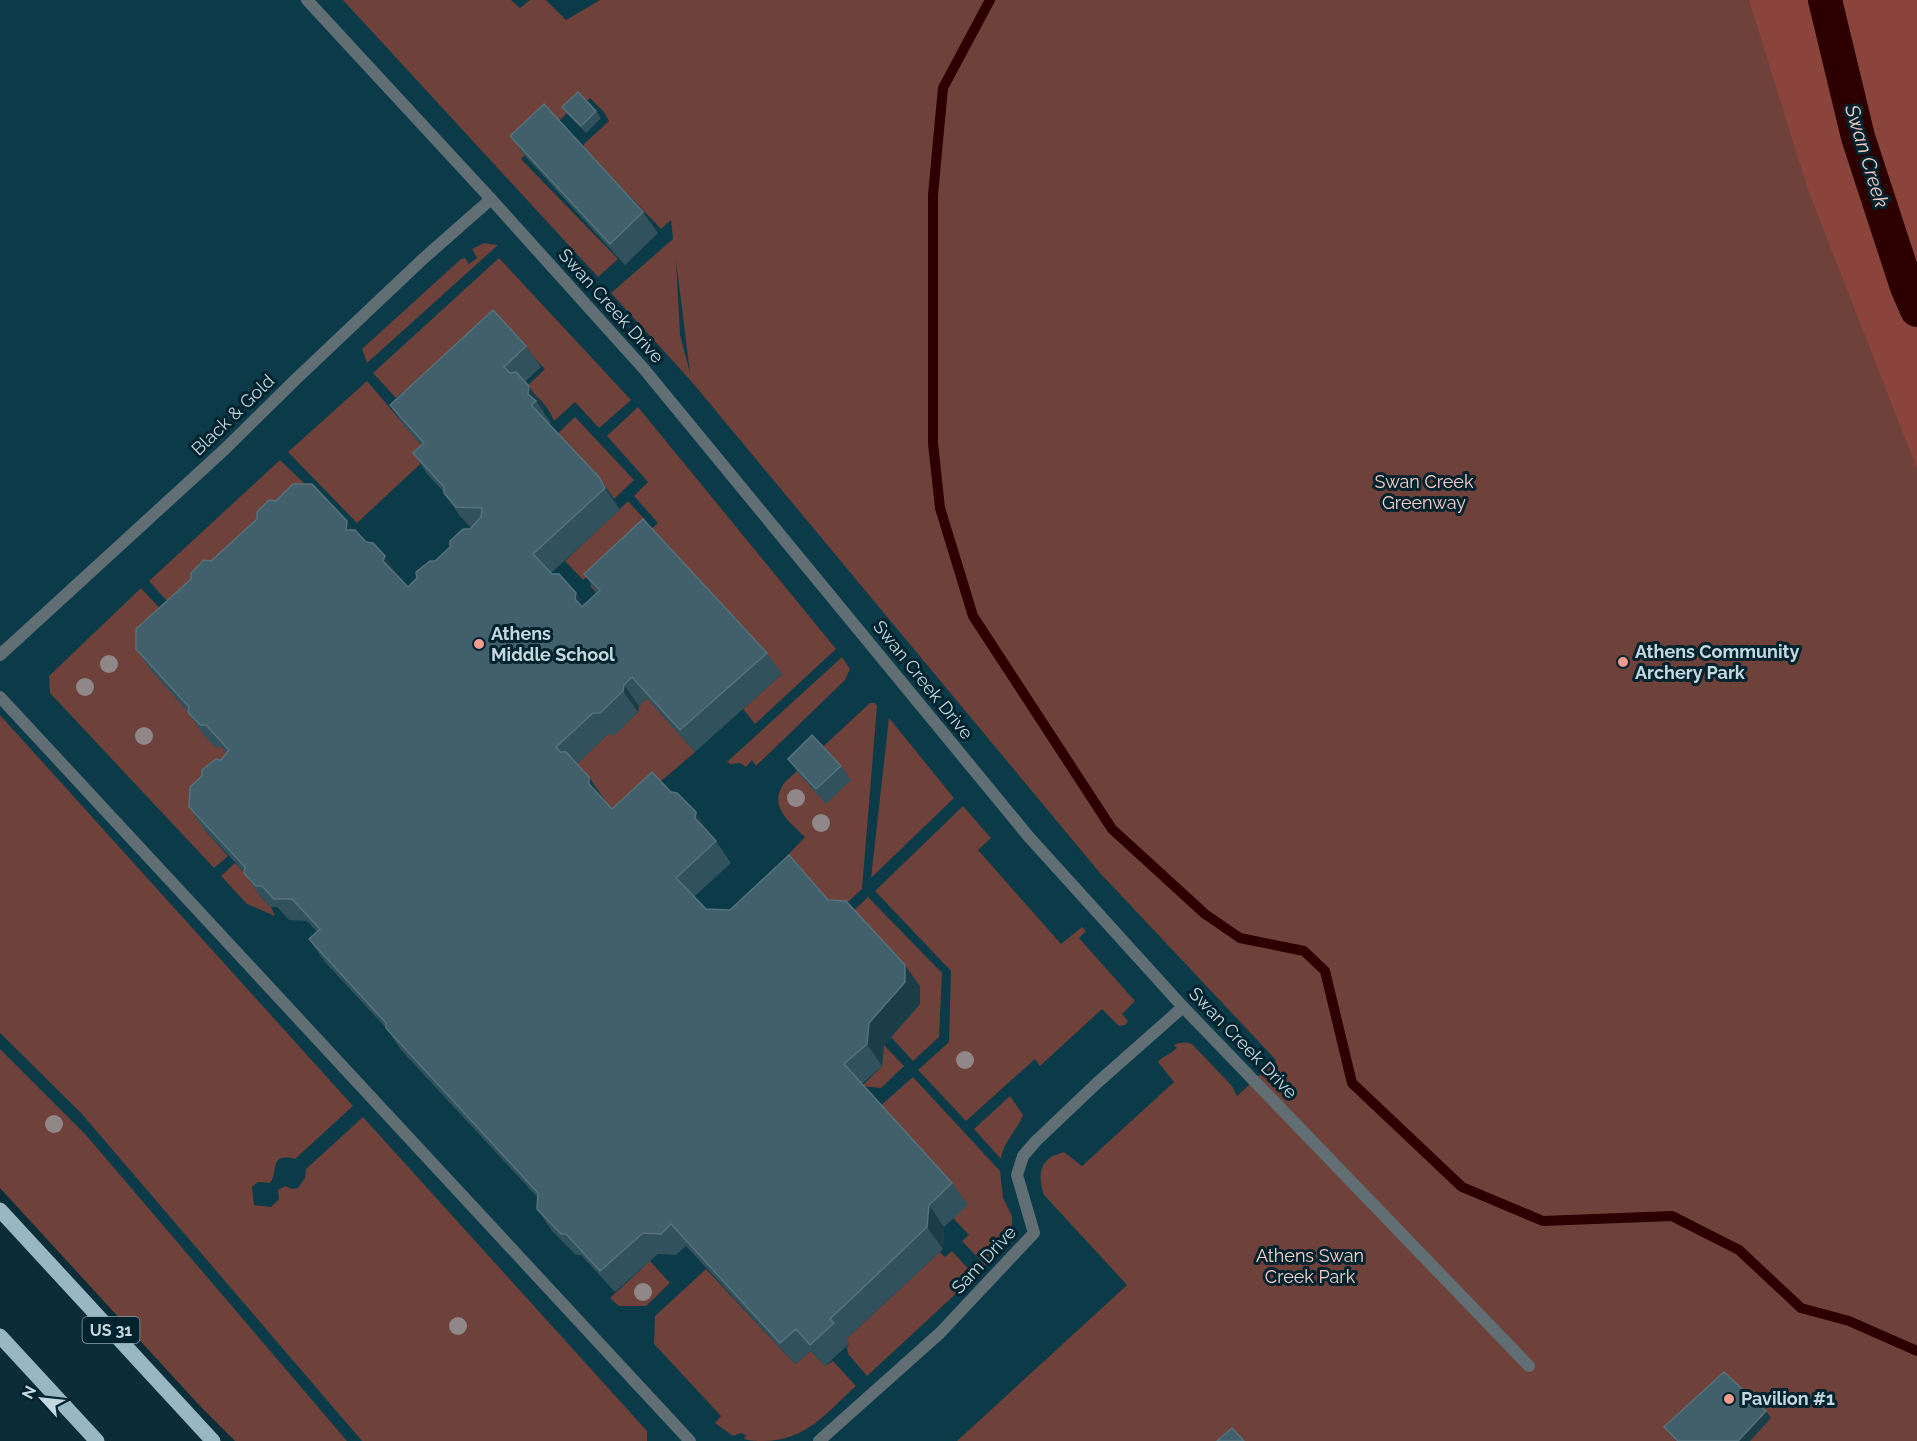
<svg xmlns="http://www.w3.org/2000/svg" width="1917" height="1441" font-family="Raleway,sans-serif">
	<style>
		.built { fill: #0b3a48 }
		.green { fill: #6e413a; fill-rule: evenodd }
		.forest { fill: #8a443c }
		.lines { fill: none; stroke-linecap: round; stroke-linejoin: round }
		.stream { stroke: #2c0000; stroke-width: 10 }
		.canal { stroke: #2c0000; stroke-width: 34 }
		.service { stroke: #616f75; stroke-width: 12 }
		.primary { stroke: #99b7c3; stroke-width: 15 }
		.tree { fill: #908788 }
		.wall { fill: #31515d }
		.shaded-wall { fill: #1b3d48 }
		.building { fill: #41606b; stroke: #56727d; stroke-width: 1.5 }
		.poi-dot { fill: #f59c90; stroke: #00232e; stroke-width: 2 }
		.labels { text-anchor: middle; stroke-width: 6; stroke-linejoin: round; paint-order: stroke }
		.shield { fill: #00232e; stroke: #8ba2aa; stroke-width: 1.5 }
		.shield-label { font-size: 16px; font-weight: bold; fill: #c6d8df }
		.street-label { font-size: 18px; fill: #c6d8df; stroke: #00232e }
		.park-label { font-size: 18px; fill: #fdd1ca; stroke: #00232e }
		.poi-label { font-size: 18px; font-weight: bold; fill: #c6d8df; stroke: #00232e; text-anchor: start }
		.water-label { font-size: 20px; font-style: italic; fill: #f9cdc6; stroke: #00232e }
	</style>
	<rect width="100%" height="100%" fill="#0a2d38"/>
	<path class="built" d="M0,0H746L1308,1030L1237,1097L1127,1285L957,1441H249L0,1173Z"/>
	<g class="green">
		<path d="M343,0H511L520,8L530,0H546L566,20L600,0H1917V1441H957L1127,1285L1044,1195C1040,1184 1037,1166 1050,1158C1053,1155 1060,1154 1064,1152L1082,1166L1174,1082L1158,1062C1161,1057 1171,1054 1177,1048L1174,1045C1181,1042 1185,1042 1192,1044L1232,1086L1237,1096L1276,1060L1100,873L691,381L611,293L673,239L671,220L661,229L584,148V144L609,121L604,112L590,98L586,102L582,98L521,159L618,259L598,277ZM676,259V260L690,373L680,335Z"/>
		<path d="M484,243L498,245L367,363L362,349L461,259L465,258L469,264L477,258L472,249Z"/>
		<path d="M499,258L631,400L599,428L575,402L554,421C548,406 538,396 525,388L545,369L508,332L410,403L401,393L396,398L373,373Z"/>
		<path d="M367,381L430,455L357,523L288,452Z"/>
		<path d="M638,407L836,649L755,724L743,709L782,674L599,596L590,586L658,523L634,496L648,482L607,436Z"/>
		<path d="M575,417L634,480L614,499L555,436Z"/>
		<path d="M280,460L328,506L184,620L149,581Z"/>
		<path d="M628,501L647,522L583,580L565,561Z"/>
		<path d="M141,588L165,614L151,670L204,728V734L215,746L222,747L244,772L204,829L228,856L214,868L50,693L49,676Z"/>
		<path d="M842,657L850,669L845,680L756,766L752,760L746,767L740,763L730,764L727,762Z"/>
		<path d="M647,698L695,752L617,819L571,769L608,734H615L638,712L639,706Z"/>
		<path d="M870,703H875L877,706L862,889L836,913L785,858L805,837C789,821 767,806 785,782Z"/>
		<path d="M0,715L353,1106L295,1159C268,1152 279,1173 270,1183L258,1182L252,1187L254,1205L271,1207L279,1199L278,1190L285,1186L292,1189L298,1188L305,1178L306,1169L363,1117L647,1431V1441H362L81,1113L0,1033Z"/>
		<path d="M889,718L954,798L871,878Z"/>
		<path d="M963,806L991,838L978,850L1061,944L1082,927L1086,931L1079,938L1135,1001L1122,1014L1128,1021L1125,1025L1119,1026L1102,1009L1040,1066L1035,1059L966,1121L918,1070L949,1042L951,971L875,891Z"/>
		<path d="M235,863L260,889L259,895L271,907L275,916L247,904L221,876Z"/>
		<path d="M868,897L942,973L939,1037L913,1061L891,1037L920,1004L843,921Z"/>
		<path d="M884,1045L904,1066L881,1088L862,1086L882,1066Z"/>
		<path d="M0,1049L86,1135L347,1441H235L200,1406L0,1188Z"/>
		<path d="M913,1077L1000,1171L1003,1198L1012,1216V1235L1005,1246L986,1266L962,1241L969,1235L953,1218L967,1204L879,1107Z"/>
		<path d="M1010,1096L1023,1115C1017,1131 1003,1142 1001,1159L974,1129Z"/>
		<path d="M943,1249L940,1253L945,1257L952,1251L975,1276L867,1376L848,1354L847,1347L849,1344L845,1340Z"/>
		<path d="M650,1261L670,1283L646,1306H619L610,1298Z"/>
		<path d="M706,1269L795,1364L811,1351L825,1366L833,1361L856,1386C826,1413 806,1441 763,1441C756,1441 751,1441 744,1439L746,1435L741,1433L733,1436L715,1423L721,1416L654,1344L655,1316Z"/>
	</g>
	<path class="forest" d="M1749,0H1917V469L1807,187Z"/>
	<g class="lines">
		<path class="stream" d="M990,0L943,88L939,130L933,195V443L940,508L973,616L1112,829L1205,914L1240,938L1304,951L1325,971L1352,1083L1462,1187L1543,1221L1672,1216L1739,1250L1801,1308L1849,1321L1917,1351"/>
		<path class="canal" d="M1825,0L1858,137L1907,287L1917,310"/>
		<g class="service">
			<path d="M307,0L491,199L644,369L1029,837L1183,1007L1529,1366"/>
			<path d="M0,655L225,449L295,380L424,258L491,199"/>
			<path d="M0,697L690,1441"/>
			<path d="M819,1441L940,1333L1034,1233L1017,1175L1023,1156L1036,1141L1097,1083L1183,1007"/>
		</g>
		<g class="primary">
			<path d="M0,1210L213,1441"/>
			<path d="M0,1336L97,1441"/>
		</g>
	</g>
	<g class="tree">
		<circle cx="109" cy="664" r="9"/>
		<circle cx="85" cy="687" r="9"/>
		<circle cx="144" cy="736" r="9"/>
		<circle cx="796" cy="798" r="9"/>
		<circle cx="821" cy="823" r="9"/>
		<circle cx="965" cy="1060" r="9"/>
		<circle cx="54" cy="1124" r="9"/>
		<circle cx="643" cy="1292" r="9"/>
		<circle cx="458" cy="1326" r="9"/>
	</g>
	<g class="wall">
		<path d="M562,107L596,111L601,118L586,133L567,114Z"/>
		<path d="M510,136L643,212L658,233L625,265L526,157Z"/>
		<path d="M526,346L541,367L525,382L544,408V413L551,423L549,424L599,477L614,499L620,510L551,573L576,593L584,605L597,593L584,574L767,653L782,674L695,752L647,698L639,706L638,712L615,735L608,734L577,764L589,777L604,799V800L612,809L711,834V835L716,841L731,863L694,897L706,909L730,910L828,900L920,986V1004L884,1045L882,1066L862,1084L952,1183L968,1205L944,1227L943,1249L846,1339L849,1344L825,1366L811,1351L795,1364L686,1246L676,1255L658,1254L615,1292L581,1255H576L552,1231L537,1209L538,1198L401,1050L386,1028L324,961L309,939L317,932L307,921L289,920L277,907H271L259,895L244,872L204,829L189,807L221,760L227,753L222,747H215L203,734L188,712L151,670L136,649L191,579L211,561L353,530L400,577V578L408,587L471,528L459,515L444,493V492L428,475L413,453L422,445L405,427L390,405Z"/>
		<path d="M788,759L841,766L851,780L826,804L798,773Z"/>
		<path d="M1766,1411L1771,1418L1750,1441H1676L1664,1427Z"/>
	</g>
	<g class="shaded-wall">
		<path d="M529,386L544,408V413L536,401L528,394Z"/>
		<path d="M599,477L614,499L620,510L605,488Z"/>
		<path d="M347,521L362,542L346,530Z"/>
		<path d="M385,556L400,577L399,582L383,561Z"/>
		<path d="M576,593L591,615L590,621L575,599Z"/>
		<path d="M624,685L639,706L638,712L623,691Z"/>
		<path d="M589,777L604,799V805L589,784Z"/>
		<path d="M696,812L711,834L710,840L695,818Z"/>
		<path d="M905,965L920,986V1004L884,1045L882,1066L867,1044L869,1023Z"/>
		<path d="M929,1205L944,1227L943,1249L927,1227Z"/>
		<path d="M1766,1411L1771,1418L1750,1441H1738Z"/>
	</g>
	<g class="building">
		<path d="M578,92L596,111L581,126L562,107Z"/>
		<path d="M544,104L643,212L610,244L510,136Z"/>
		<path d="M493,310L526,346L504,367L510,373L516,372L529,386L528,394L536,401L531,405L599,477L605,488L533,554L552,574H559L576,593L575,599L582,607L600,590L584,574L643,519L767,653L680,730L632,677L624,685L623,691L600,713H593L556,747L560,752H566L589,777V784L612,809L652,772L671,792L677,793L696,812L695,818L716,841L676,878L706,909L730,910L789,855L828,900L846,901L905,965V982L869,1023L867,1044L844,1064L952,1183L929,1205L927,1227L830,1319L834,1323L810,1345L796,1329L780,1343L671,1224L661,1234L643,1233L600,1271L566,1234H561L537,1209L538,1193L386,1028V1023L309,939L320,929L292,899H274L262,886H256L244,873L245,867L189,807L190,787L202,776V770L216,759L221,760L229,750L206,725H200L188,712L189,707L136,649V629L191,579V573L204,560L211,561L257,519V512L269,500L276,501L293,484H312L347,521L346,530H355L366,542L373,543L385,556L383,561L408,587L417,578L416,572L430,561H435L450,547V541L463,529H470L481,517L482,508L456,507L444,493V487L413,453L424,443L390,405Z"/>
		<path d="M812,735L841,766L816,789L788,759Z"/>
		<path d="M1724,1372L1766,1411L1738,1441H1678L1664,1427Z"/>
		<path d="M1232,1428L1244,1441H1217Z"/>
	</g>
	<g class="poi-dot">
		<circle cx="479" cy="644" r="6"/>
		<circle cx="1623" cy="662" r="6"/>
		<circle cx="1729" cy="1399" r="6"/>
	</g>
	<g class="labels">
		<rect class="shield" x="82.5" y="1317" width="57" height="26" rx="4.5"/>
		<g class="shield-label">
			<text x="111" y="1336">US 31</text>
		</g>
		<g class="street-label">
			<text transform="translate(611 306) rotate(48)" y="6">Swan Creek Drive</text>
			<text transform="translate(233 415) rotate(-44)" y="6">Black &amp; Gold</text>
			<text transform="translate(923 680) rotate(51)" y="6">Swan Creek Drive</text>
			<text transform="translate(1243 1043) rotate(46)" y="6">Swan Creek Drive</text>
			<text transform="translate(984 1260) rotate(-47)" y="6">Sam Drive</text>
		</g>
		<g class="park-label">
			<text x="1424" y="488">Swan Creek<tspan x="1424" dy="21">Greenway</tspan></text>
			<text x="1310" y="1262">Athens Swan<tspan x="1310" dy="21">Creek Park</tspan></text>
		</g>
		<g class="poi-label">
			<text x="491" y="640">Athens<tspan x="491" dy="21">Middle School</tspan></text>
			<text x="1635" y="658">Athens Community<tspan x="1635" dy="21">Archery Park</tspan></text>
			<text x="1741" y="1405">Pavilion #1</text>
		</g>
		<g class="water-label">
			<text transform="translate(1867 156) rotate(73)" y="7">Swan Creek</text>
		</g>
	</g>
	<g transform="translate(42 1399) rotate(297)" stroke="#00232e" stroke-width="4.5" paint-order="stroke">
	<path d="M0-4.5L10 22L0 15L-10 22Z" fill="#c6d8df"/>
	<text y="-9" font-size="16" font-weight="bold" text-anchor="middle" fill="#c6d8df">N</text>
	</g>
</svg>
